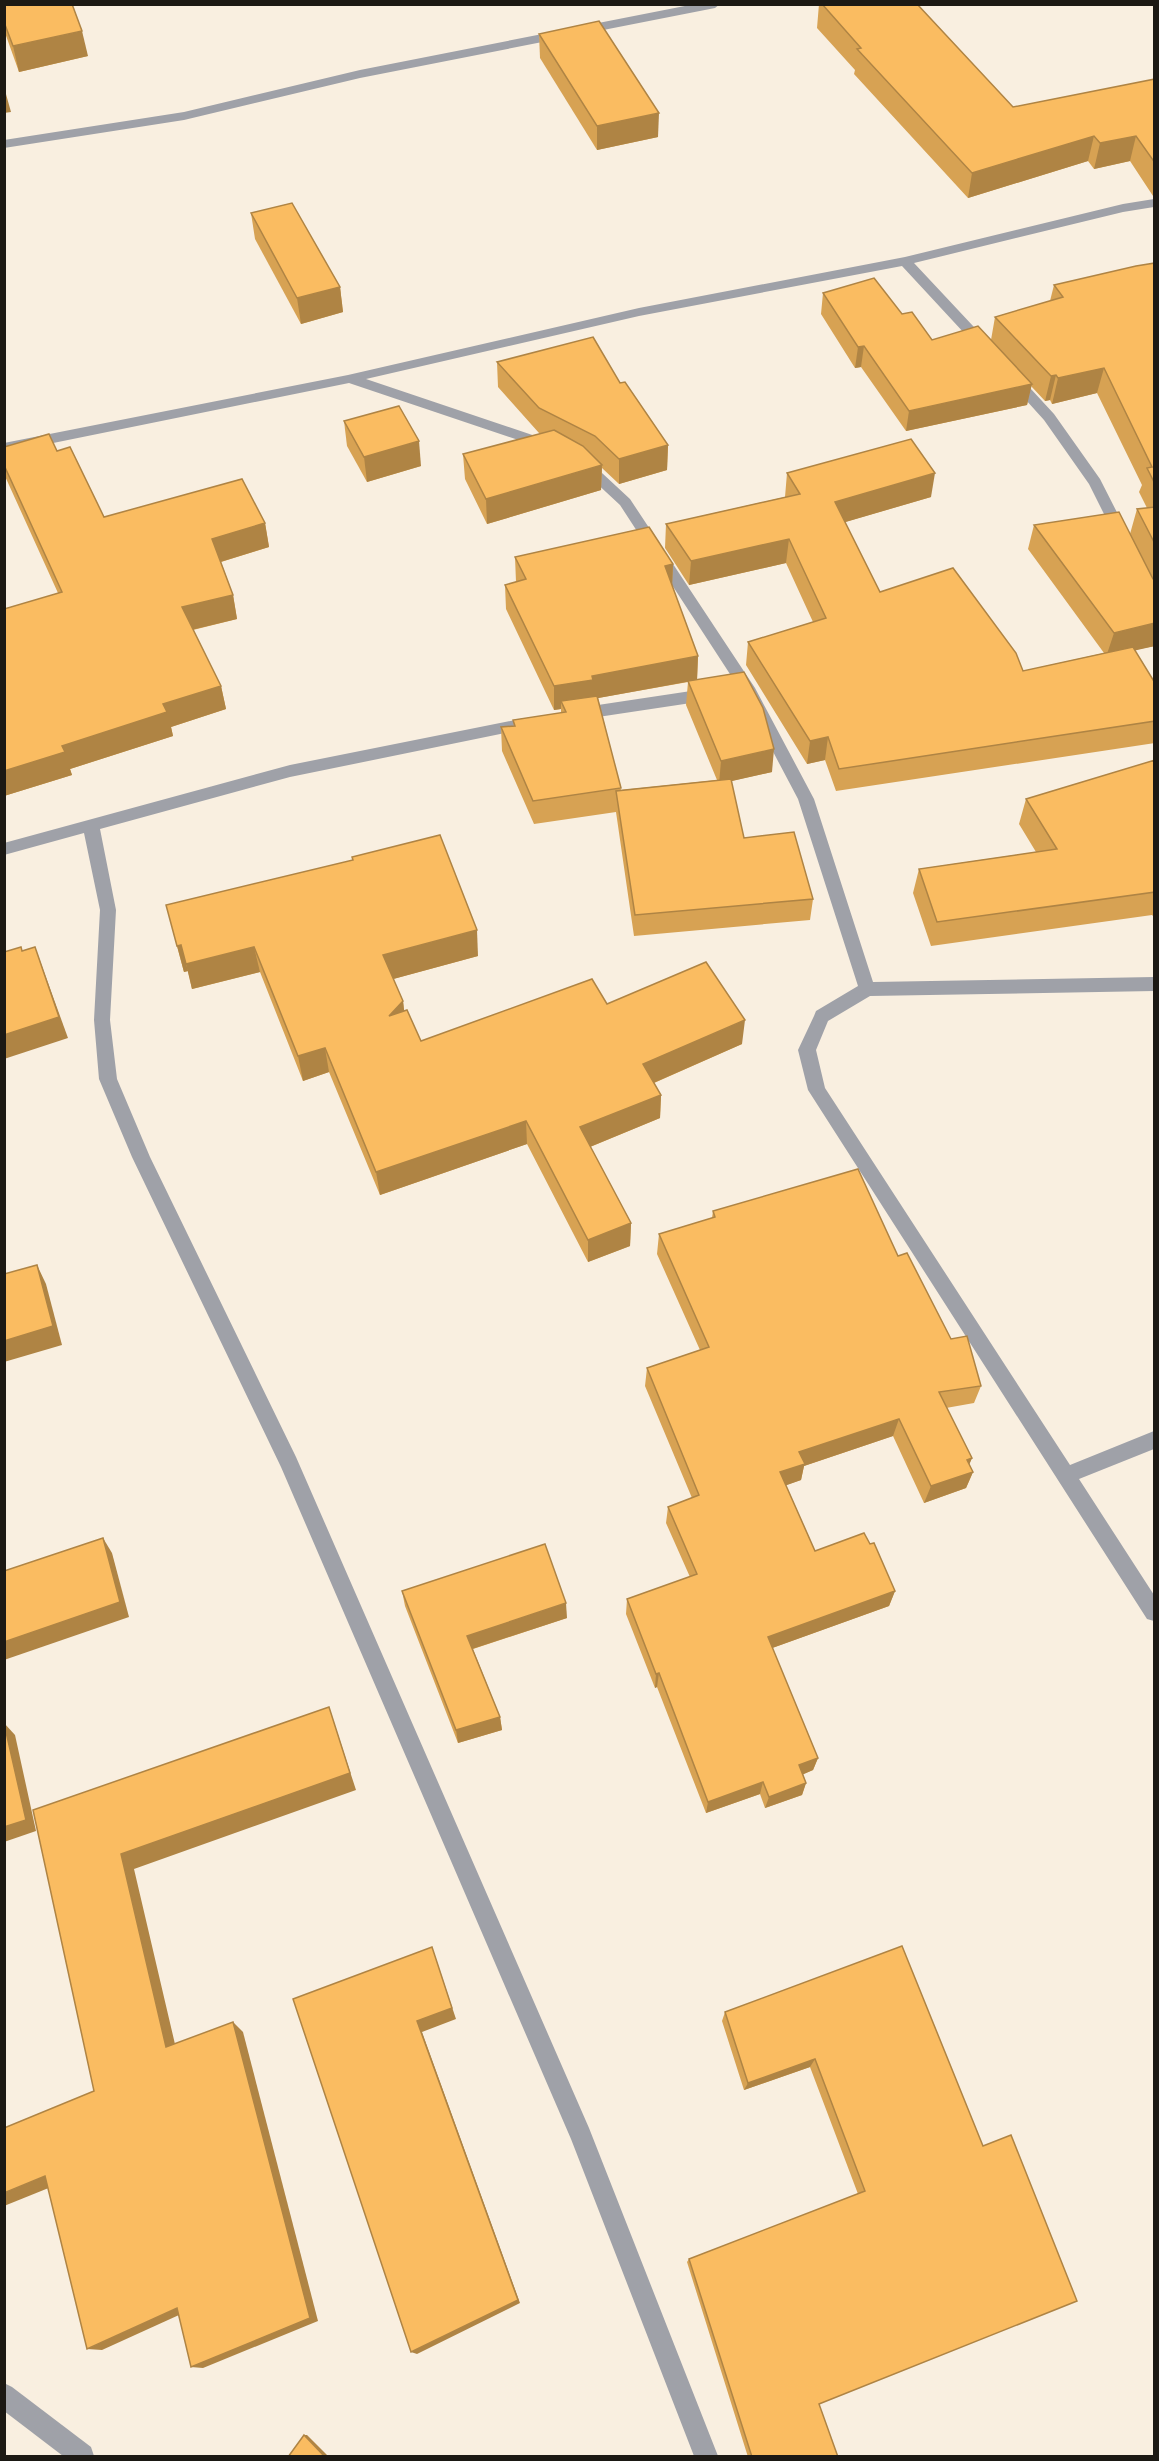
<svg xmlns="http://www.w3.org/2000/svg" width="1159" height="2461" font-family="'Source Serif 4',serif">
	<style>
		.lines { fill: none; stroke-linecap: round; stroke-linejoin: round }
		.street { fill: #9fa1a8; fill-rule: evenodd }
		.wall { fill: #d7a253; fill-rule: evenodd }
		.shaded-wall { fill: #af8444 }
		.building { fill: #fabc61; stroke: #af8444; stroke-width: 1.5 }
	</style>
	<rect width="100%" height="100%" fill="#f9efe0"/>
	<g class="lines">
		<g class="street">
			<path d="M695,4H720L715,8L360,78L184,120L4,148V140L184,112L360,70Z"/>
			<path d="M1154,199V207L1123,212L914,263L988,342L990,345L983,349L978,348L902,266L639,316L366,379L556,443L558,446L556,449L551,451L349,383L4,453V443L348,375L639,308L905,257L1123,204Z"/>
			<path d="M1014,375L1019,376L1054,414L1100,479L1129,536L1127,540H1117L1089,484L1044,420L1007,379Z"/>
			<path d="M583,458L588,460L630,499L755,688L814,799L873,982L1154,977V991L870,996L828,1021L816,1050L825,1088L1070,1465L1154,1431V1449L1079,1479L1154,1595V1621L1147,1619L808,1090L798,1050L814,1016L816,1011L858,986L798,799L741,691L620,505L578,466L576,463Z"/>
			<path d="M711,688L716,690L719,694L716,698L711,700L578,720L573,718L570,714L573,710L578,708Z"/>
			<path d="M525,718L530,720L533,724L530,728L290,777L100,829L116,910L110,1020L117,1079L150,1157L296,1457L589,2128L718,2456H694L571,2139L281,1467L132,1157L99,1079L94,1020L100,910L84,833L4,855V843L290,765Z"/>
			<path d="M4,2383L12,2387L91,2447L94,2456H63L4,2411Z"/>
		</g>
	</g>
	<g class="wall">
		<path d="M4,4L88,56L19,72L4,30Z"/>
		<path d="M819,4H917L1013,107L1155,79V199L1130,161L1094,169L1088,161L968,198L854,74L855,70L817,28Z"/>
		<path d="M539,34L658,137L597,150L540,58Z"/>
		<path d="M251,213L340,287L343,312L301,324L255,239Z"/>
		<path d="M1155,263V646L1134,650L1155,683V743L836,791L825,760L807,764L746,665L748,642L813,622L786,563L689,585L665,548L666,524L785,497L787,473L931,497L845,522L880,592L1023,671L1104,653L1028,549L1034,525L1130,534L1137,509L1147,508L1139,492L1142,485L1097,393L1052,404L1050,400L1045,401L1031,386L1027,405L906,431L861,367L855,368L821,314L823,293L902,314L932,340H991L995,317L1050,301L1054,285Z"/>
		<path d="M497,362L620,383L668,445L667,470L619,484L602,468L601,490L487,524L465,479L463,454L541,434L539,433L498,387Z"/>
		<path d="M344,421L421,466L367,482L347,446Z"/>
		<path d="M4,447L57,451L104,517L265,523L269,547L221,562L233,595L237,619L193,630L221,686L226,709L171,727L173,736L70,769L72,775L4,796L58,593L4,474Z"/>
		<path d="M515,557L673,564L672,585L698,656L697,680L772,772L731,781L744,838L813,899L810,920L634,936L616,812L534,824L502,751L501,727L514,726L513,720L561,713V709L554,710L506,609L505,585L516,582ZM688,682L686,705L717,780L621,790L598,698Z"/>
		<path d="M1155,760V918L1152,915L931,946L913,893L919,869L1036,852L1019,824L1026,799Z"/>
		<path d="M177,946L478,956L393,979L403,1001L404,1011L421,1041L607,1004L742,1044L654,1083L661,1095L660,1118L590,1147L631,1223L630,1246L588,1262L527,1144L380,1195L329,1072L303,1081L260,972L192,989L188,971L184,972Z"/>
		<path d="M713,1211L898,1256L981,1386L974,1403L946,1408L972,1458L969,1464L973,1472L966,1488L924,1503L893,1436L804,1466L801,1480L786,1485L815,1551L895,1591L889,1606L772,1648L818,1758L813,1770L803,1774L806,1783L802,1795L765,1808L760,1794L706,1813L657,1687L655,1688L626,1614L627,1599L690,1577L666,1523L668,1507L692,1498L645,1386L647,1368L700,1350L657,1254L659,1234L712,1218Z"/>
		<path d="M402,1591L567,1618L473,1649L500,1717L502,1730L458,1743L405,1606Z"/>
		<path d="M725,2012L983,2146L819,2404L838,2457H748L687,2262L689,2259L858,2194L810,2067L744,2090L722,2021Z"/>
	</g>
	<g class="shaded-wall">
		<path d="M82,31L88,56L19,72L13,46Z"/>
		<path d="M4,87L11,112L4,113Z"/>
		<path d="M659,113L658,137L597,150V126Z"/>
		<path d="M1094,136L1088,161L968,198L972,173Z"/>
		<path d="M1136,136L1130,161L1094,169L1100,143Z"/>
		<path d="M340,287L343,312L301,324L297,298Z"/>
		<path d="M864,346L861,367L855,368L858,347Z"/>
		<path d="M1104,368L1097,393L1052,404L1058,378Z"/>
		<path d="M1056,375L1050,400L1045,401L1051,376Z"/>
		<path d="M1032,384L1027,405L906,431L909,411Z"/>
		<path d="M419,441L421,466L367,482L364,457Z"/>
		<path d="M668,445L667,470L619,484V459Z"/>
		<path d="M602,465L601,490L487,524L486,499Z"/>
		<path d="M935,473L931,497L832,526L835,502Z"/>
		<path d="M265,523L269,547L217,563L212,539Z"/>
		<path d="M789,539L786,563L689,585L691,561Z"/>
		<path d="M673,564L672,589L665,566Z"/>
		<path d="M233,595L237,619L187,631L182,607Z"/>
		<path d="M1155,623V646L1106,657L1114,633Z"/>
		<path d="M698,656L697,680L593,699L561,701V709L554,710V686L592,676Z"/>
		<path d="M221,686L226,709L171,727L173,736L70,769L72,775L4,796V771L163,704Z"/>
		<path d="M828,737L825,760L807,764L810,741Z"/>
		<path d="M774,749L772,772L719,784L721,761Z"/>
		<path d="M477,930L478,956L386,981L383,955Z"/>
		<path d="M181,945L188,971L184,972L177,946Z"/>
		<path d="M35,947L68,1038L4,1059V1035Z"/>
		<path d="M254,947L260,972L192,989L186,964Z"/>
		<path d="M403,1001L406,1026L389,1016Z"/>
		<path d="M745,1020L742,1044L642,1088L643,1064Z"/>
		<path d="M325,1048L329,1072L303,1081L298,1056Z"/>
		<path d="M661,1095L660,1118L580,1151V1127Z"/>
		<path d="M526,1121L527,1144L380,1195L376,1172Z"/>
		<path d="M631,1223L630,1246L588,1262V1240Z"/>
		<path d="M37,1265L46,1284L62,1345L4,1362V1341Z"/>
		<path d="M899,1419L893,1436L804,1466L801,1480L776,1489L780,1472L799,1452Z"/>
		<path d="M972,1458L965,1475L973,1472L966,1488L924,1503L931,1486L967,1460Z"/>
		<path d="M103,1538L112,1553L129,1617L4,1660V1642Z"/>
		<path d="M895,1591L889,1606L764,1651L768,1637Z"/>
		<path d="M566,1603L567,1618L469,1650L467,1636Z"/>
		<path d="M659,1673L657,1687L655,1688L656,1674Z"/>
		<path d="M329,1707L356,1790L134,1869L178,2057L166,2047L121,1854Z"/>
		<path d="M500,1717L502,1730L458,1743L456,1730Z"/>
		<path d="M4,1723L15,1735L36,1831L4,1842Z"/>
		<path d="M818,1758L813,1770L795,1778L799,1765Z"/>
		<path d="M763,1782L760,1794L706,1813L708,1802Z"/>
		<path d="M806,1783L802,1795L765,1808L769,1797Z"/>
		<path d="M432,1947L456,2019L422,2032L520,2303L417,2354L411,2352L417,2021Z"/>
		<path d="M233,2022L243,2032L318,2321L203,2368L191,2367Z"/>
		<path d="M815,2059L810,2067L744,2090L748,2083Z"/>
		<path d="M45,2176L61,2183L4,2206V2193Z"/>
		<path d="M177,2308L190,2310L102,2350L87,2349Z"/>
		<path d="M304,2435H307L329,2457H325Z"/>
	</g>
	<g class="building">
		<path d="M4,4H72L82,31L13,46L4,22Z"/>
		<path d="M822,4H917L1013,107L1155,79V163L1136,136L1100,143L1094,136L972,173L857,49L861,48Z"/>
		<path d="M599,21L659,113L597,126L539,34Z"/>
		<path d="M292,203L340,287L297,298L251,213Z"/>
		<path d="M1155,263V484L1147,468L1152,467L1104,368L1058,378L1056,375L1051,376L995,317L1063,297L1054,285L1136,266Z"/>
		<path d="M874,278L902,314L912,312L932,340L978,326L1032,384L909,411L864,346L858,347L823,293Z"/>
		<path d="M593,337L620,383L625,382L668,445L619,459L595,436L539,408L497,362Z"/>
		<path d="M399,406L419,441L364,457L344,421Z"/>
		<path d="M554,430L583,446L602,465L486,499L463,454Z"/>
		<path d="M49,434L57,451L70,447L104,517L242,479L265,523L212,539L233,595L182,607L221,686L163,704L167,712L62,746L65,752L4,771V609L62,592L4,465V447Z"/>
		<path d="M911,439L935,473L835,502L880,592L953,568L1016,653L1023,671L1133,647L1155,683V721L839,769L828,737L810,741L748,642L826,618L789,539L691,561L666,524L800,494L787,473Z"/>
		<path d="M1155,507V544L1137,509Z"/>
		<path d="M1119,512L1153,579L1155,580V623L1114,633L1034,525Z"/>
		<path d="M649,527L673,564L665,566L698,656L592,676L593,680L554,686L505,585L526,579L515,557Z"/>
		<path d="M744,672L763,708L774,749L721,761L688,681Z"/>
		<path d="M597,696L621,788L533,801L501,727L515,726L513,720L566,712L561,701Z"/>
		<path d="M1155,760V892L937,922L919,869L1057,849L1026,799Z"/>
		<path d="M731,779L744,838L794,832L813,899L635,915L616,791Z"/>
		<path d="M440,835L477,930L383,955L403,1001L389,1016L407,1010L421,1041L592,979L607,1004L706,962L745,1020L643,1064L661,1095L580,1127L631,1223L588,1240L526,1121L376,1172L325,1048L298,1056L254,947L186,964L181,945L177,946L166,905L353,860L352,857Z"/>
		<path d="M21,947L22,951L35,947L59,1017L4,1035V952Z"/>
		<path d="M858,1169L898,1256L907,1253L951,1339L967,1336L981,1386L939,1392L972,1458L967,1460L973,1472L931,1486L899,1419L799,1452L805,1464L780,1472L815,1551L864,1533L870,1544L874,1543L895,1591L768,1637L818,1758L799,1765L806,1783L769,1797L763,1782L708,1802L659,1673L656,1674L627,1599L697,1574L668,1507L699,1495L647,1368L709,1347L659,1234L715,1217L713,1211Z"/>
		<path d="M37,1265L53,1326L4,1341V1274Z"/>
		<path d="M103,1538L120,1602L4,1642V1571Z"/>
		<path d="M545,1544L566,1603L467,1636L500,1717L456,1730L402,1591Z"/>
		<path d="M329,1707L350,1773L121,1854L166,2047L233,2022L310,2318L191,2367L177,2308L87,2349L45,2176L4,2193V2128L94,2091L33,1810Z"/>
		<path d="M4,1723L26,1820L4,1827Z"/>
		<path d="M902,1946L983,2146L1011,2135L1077,2301L819,2404L838,2457H752L689,2259L865,2191L815,2059L748,2083L725,2012Z"/>
		<path d="M432,1947L452,2008L417,2021L518,2300L411,2352L293,1999Z"/>
		<path d="M304,2435L325,2457H288Z"/>
	</g>
	<rect width="1159" height="2461" fill="none" stroke="#1c1914" stroke-width="12"/>
</svg>
